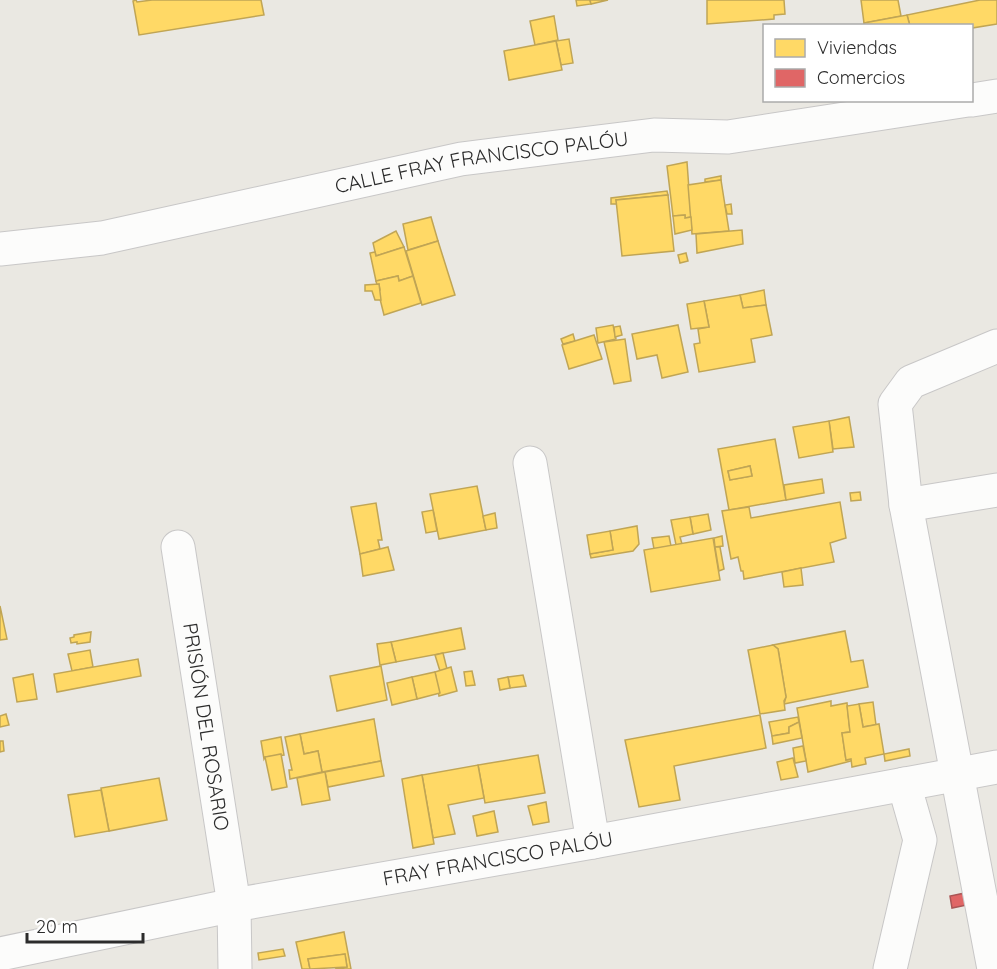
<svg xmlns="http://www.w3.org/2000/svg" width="997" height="969" font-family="Quicksand,sans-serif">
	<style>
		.homes { fill: #ffd966; stroke: #c0a555; stroke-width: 1.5; fill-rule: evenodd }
		.shops { fill: #e06666; stroke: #a55; stroke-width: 1.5 }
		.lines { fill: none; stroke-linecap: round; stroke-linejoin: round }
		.minor-casing { stroke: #c8c7c7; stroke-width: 35 }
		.minor { stroke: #fcfcfb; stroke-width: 33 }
		.labels { text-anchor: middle; stroke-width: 6; stroke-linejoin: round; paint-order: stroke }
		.street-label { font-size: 20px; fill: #2c2c2c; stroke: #fff }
	</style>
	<rect width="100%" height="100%" fill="#eae8e2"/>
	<g class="homes">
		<path d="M136,0L137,2L152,0H261L264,15L139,35L133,1Z"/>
		<path d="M576,0H590L591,4L577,6Z"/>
		<path d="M590,0H608L591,4Z"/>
		<path d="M707,0H784L785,14L774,15V19L707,24Z"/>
		<path d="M861,0H898L901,16L864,23Z"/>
		<path d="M980,0H997V24L972,28V26H910L907,15Z"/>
		<path d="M907,15L910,26H865L864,23Z"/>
		<path d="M554,16L558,40L535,45L530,21Z"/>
		<path d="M569,39L573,63L561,65L556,41Z"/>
		<path d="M556,41L562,70L509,80L504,51Z"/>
		<path d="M687,162L691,217L685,218V215L673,216L667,166Z"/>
		<path d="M721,176V180L705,182V179Z"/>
		<path d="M721,180L729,231L692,234L688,185Z"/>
		<path d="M667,191L668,195L616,200L617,204H611V198Z"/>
		<path d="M668,195L674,251L622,256L616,200Z"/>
		<path d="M731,204L732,214H727L725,205Z"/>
		<path d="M685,215V218L691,217L692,230L675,234L673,216Z"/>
		<path d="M431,217L438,241L408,250L403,224Z"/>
		<path d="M742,230L743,244L697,253L696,234Z"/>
		<path d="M396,231L404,247L376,256L373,243Z"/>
		<path d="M438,241L455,295L422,305L406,251Z"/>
		<path d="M404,247L413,276L399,281L398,276L376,281L370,253L375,252L376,256Z"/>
		<path d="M686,253L688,261L680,263L678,255Z"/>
		<path d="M398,276L399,281L413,276L421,303L384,315L378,291L380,290L379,284L377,285L376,281Z"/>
		<path d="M379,284L381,300H375L372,291H365V285Z"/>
		<path d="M764,290L766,305L743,308L740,295Z"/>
		<path d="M740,295L743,308L766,305L772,335L751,339L755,362L699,372L694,344L700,343L698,329L709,327L704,301Z"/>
		<path d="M704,301L709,327L691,329L687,304Z"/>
		<path d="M613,325L616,339L598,343L596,328Z"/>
		<path d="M678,325L688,372L662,378L657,355L637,359L632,334Z"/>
		<path d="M620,326L622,335L615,337L614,327Z"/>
		<path d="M573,334L575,341L563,344L561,339Z"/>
		<path d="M594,335L602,359L569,369L562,345Z"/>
		<path d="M625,339L631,381L614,384L604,342Z"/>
		<path d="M849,417L854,447L833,449L829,421Z"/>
		<path d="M829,421L833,452L799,458L793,427Z"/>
		<path d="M775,439L786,500L729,510L718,449ZM750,466L752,476L730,480L728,471Z"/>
		<path d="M750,466L752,476L730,480L728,471Z"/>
		<path d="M822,479L824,493L786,500L784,485Z"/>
		<path d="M477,486L486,530L439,539L430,494Z"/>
		<path d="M860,492L861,500L851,501L850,493Z"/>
		<path d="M840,502L846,538L830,543L834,562L744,579L743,571H741L738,557L731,559L722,511L749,507L751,518Z"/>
		<path d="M376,503L382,540H378L380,549L360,554L351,507Z"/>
		<path d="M433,510L437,531L426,533L422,512Z"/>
		<path d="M495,513L497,528L486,530L483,516Z"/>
		<path d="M708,514L711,530L693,534L690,517Z"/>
		<path d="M690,517L693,534L680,537L682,544L676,545L671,520Z"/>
		<path d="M637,526L639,544L633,551L591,558L590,554L613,550L610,531Z"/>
		<path d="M610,531L613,550L590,554L587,535Z"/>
		<path d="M669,536L671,546L654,549L652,538Z"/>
		<path d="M722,536L723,546L715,547L714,538Z"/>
		<path d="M713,538L720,580L651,592L644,550Z"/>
		<path d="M388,547L394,570L363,576L360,554Z"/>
		<path d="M715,547H720L724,569L719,571Z"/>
		<path d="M801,568L803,585L784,587L782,572Z"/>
		<path d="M0,606L7,639L0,640Z"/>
		<path d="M461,628L465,649L396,662L391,642Z"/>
		<path d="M845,631L851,662L863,660L868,687L784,704L786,697L778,649L773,645Z"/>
		<path d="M91,632L90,642L77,644V642L71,643L70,638L74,637V635Z"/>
		<path d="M391,642L396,662L380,665L377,644Z"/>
		<path d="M773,645L778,649L786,697L784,701L785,710L760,714L748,650Z"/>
		<path d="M90,650L93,667L72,671L68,654Z"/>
		<path d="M443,653L447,669L440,671L435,655Z"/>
		<path d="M138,659L141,676L57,692L54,674Z"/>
		<path d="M381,666L387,700L337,711L330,676Z"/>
		<path d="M451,667L457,691L439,696L435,672Z"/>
		<path d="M472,671L475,685L466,686L464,672Z"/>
		<path d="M435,672L440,693L417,699L412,677Z"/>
		<path d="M33,674L37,699L17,702L13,678Z"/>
		<path d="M523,675L526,686L510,688L508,677Z"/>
		<path d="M412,677L417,699L392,705L387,683Z"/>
		<path d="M508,677L510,688L500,690L498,679Z"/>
		<path d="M831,701V706L847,703L850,732L842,733L846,760L851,759V761L808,772L797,708Z"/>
		<path d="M873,702L876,725L863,727L859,704Z"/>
		<path d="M859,704L863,727L879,724L884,754L865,758L866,764L852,767L851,759L846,760L842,733L850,732L847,706Z"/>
		<path d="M6,714L9,725L0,727V716Z"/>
		<path d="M760,715L766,748L674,766L680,800L639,807L625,740Z"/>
		<path d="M798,717L799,722L789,727V733L772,736L769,722Z"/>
		<path d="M374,719L381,761L322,772L318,751L304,754L300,734Z"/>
		<path d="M799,722L802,738L773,744L772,736L789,733V727Z"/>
		<path d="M300,734L304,754L318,751L322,772L290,779L289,770H292L285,737Z"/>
		<path d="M281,737L284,755L265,757L264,759L261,741Z"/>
		<path d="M0,741H3L4,751L0,752Z"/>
		<path d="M803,746L806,761L795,763L793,748Z"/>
		<path d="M909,749L910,756L885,761L884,754Z"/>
		<path d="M281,754L287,787L272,790L265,757Z"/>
		<path d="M538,755L545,793L485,803L478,765Z"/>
		<path d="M793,758L798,777L781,780L777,762Z"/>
		<path d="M381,761L384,776L328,787L325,772Z"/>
		<path d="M478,765L484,798L448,805L455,834L433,838L422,775Z"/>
		<path d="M325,772L330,800L302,805L297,778Z"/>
		<path d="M422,775L434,844L413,848L402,779Z"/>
		<path d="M159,778L167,820L109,831L101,788Z"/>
		<path d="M101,790L109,831L75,837L68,795Z"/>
		<path d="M546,802L549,822L533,825L528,806Z"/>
		<path d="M494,811L498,832L477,836L473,816Z"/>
		<path d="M344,932L351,969H335L347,967L345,954L308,959L310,969H302L296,942Z"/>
		<path d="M283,949L285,956L259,960L258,953Z"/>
		<path d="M345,954L347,967L310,969L308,959Z"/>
	</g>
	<path class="shops" d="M965,893L967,905L952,908L950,896Z"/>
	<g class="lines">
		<defs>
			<g id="minor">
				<path d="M972,100L997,96"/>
				<path id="s1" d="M0,249L102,238L461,159L654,135L728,137L968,100"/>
				<path d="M530,463L593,842"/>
				<path d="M906,505L997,490"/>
				<path id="s2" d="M178,547L234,905L235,969"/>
				<path id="s3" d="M0,954L234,905L593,842L997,767"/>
				<path d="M890,969L920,840L904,784"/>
				<path d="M994,969L906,505L895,404L911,382L997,346"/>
			</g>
		</defs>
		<use href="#minor" class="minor-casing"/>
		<use href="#minor" class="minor"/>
	</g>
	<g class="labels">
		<g class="street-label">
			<text dy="7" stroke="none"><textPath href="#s1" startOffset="490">CALLE FRAY FRANCISCO PALÓU</textPath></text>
			<text dy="7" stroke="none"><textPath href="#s2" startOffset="182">PRISIÓN DEL ROSARIO</textPath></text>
			<text dy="7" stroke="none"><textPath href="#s3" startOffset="507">FRAY FRANCISCO PALÓU</textPath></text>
		</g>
	</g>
	<rect x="763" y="24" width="210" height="78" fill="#ffffff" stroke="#ababab" stroke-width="1.5"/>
	<rect x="775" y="39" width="30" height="18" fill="#ffd966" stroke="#ababab" stroke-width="1.5"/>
	<text x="817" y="54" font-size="18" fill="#2c2c2c">Viviendas</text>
	<rect x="775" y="69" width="30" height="18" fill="#e06666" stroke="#ababab" stroke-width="1.5"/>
	<text x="817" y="84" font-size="18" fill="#2c2c2c">Comercios</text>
	<path d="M27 933v9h116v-9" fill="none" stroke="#2c2c2c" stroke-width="3"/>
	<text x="36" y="933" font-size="18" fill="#2c2c2c" stroke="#ffffff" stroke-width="4.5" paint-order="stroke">20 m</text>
</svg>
